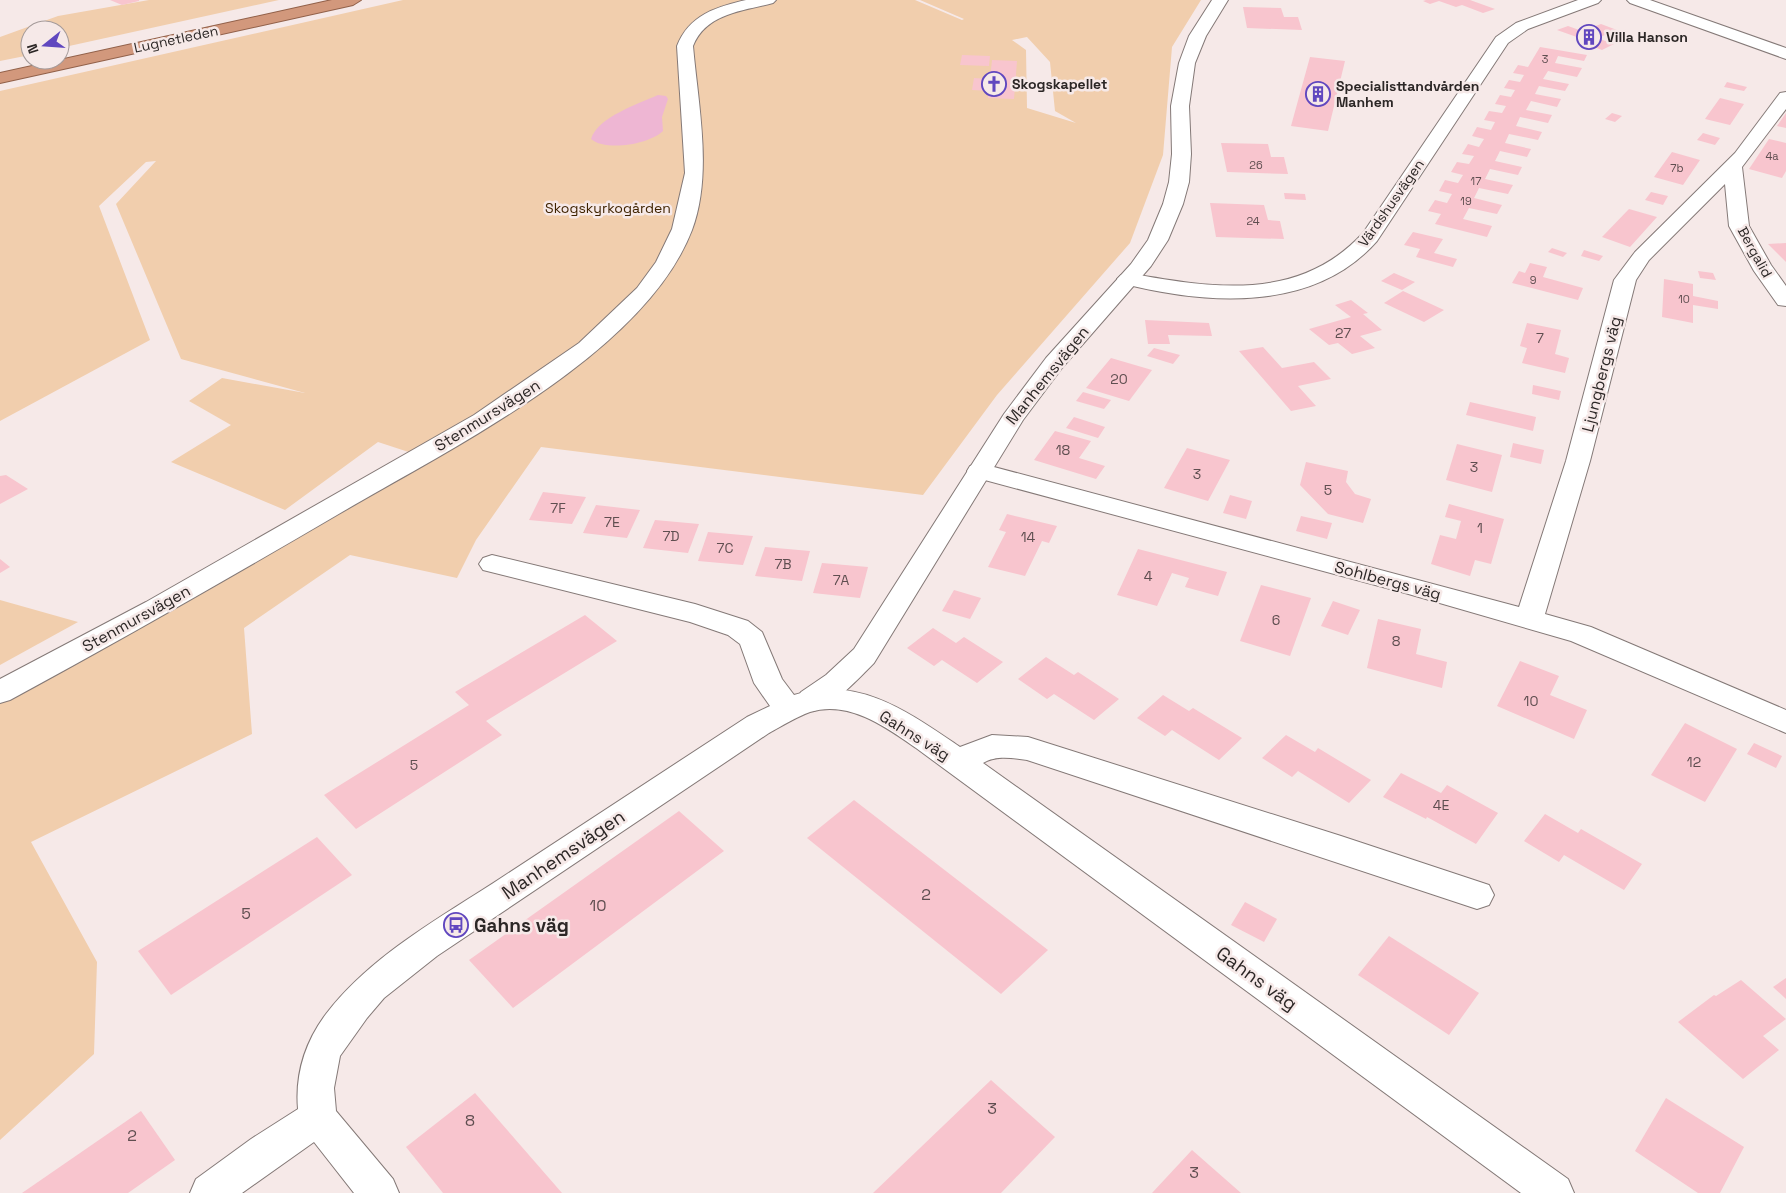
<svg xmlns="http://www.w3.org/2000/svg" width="1786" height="1193" font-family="'Space Grotesk',sans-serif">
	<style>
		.green { fill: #f1cead; fill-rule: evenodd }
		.water { fill: #eeb6d3 }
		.building { fill: #f8c5ce }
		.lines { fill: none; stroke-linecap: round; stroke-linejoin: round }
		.minor-casing { stroke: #847977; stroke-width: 2 }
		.tertiary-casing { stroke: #847977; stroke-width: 2 }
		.trunk-casing { stroke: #916049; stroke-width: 2 }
		.minor { fill: #fff; fill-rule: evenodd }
		.tertiary { fill: #fff; fill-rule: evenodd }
		.trunk { fill: #d2987c; fill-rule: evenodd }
		.labels { text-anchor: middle; stroke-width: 5; stroke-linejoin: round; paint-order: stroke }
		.far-number-label { font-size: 11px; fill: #5f4e50 }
		.far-poi-label { font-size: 14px; font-weight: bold; fill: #2c2726; stroke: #f6e9e8; text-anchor: start }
		.far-street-label { font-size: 14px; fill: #2c2726; stroke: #f6e9e8 }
		.far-park-label { font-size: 14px; fill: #3f2301; stroke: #f6e9e8 }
		.number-label { font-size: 14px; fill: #5f4e50 }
		.street-label { font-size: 16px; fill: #2c2726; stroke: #f6e9e8 }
		.near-number-label { font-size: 16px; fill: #5f4e50 }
		.near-street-label { font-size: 19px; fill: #2c2726; stroke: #f6e9e8 }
		.near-poi-label { font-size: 19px; font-weight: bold; fill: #2c2726; stroke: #f6e9e8; text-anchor: start }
	</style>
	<rect width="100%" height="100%" fill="#f6e9e8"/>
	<g class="green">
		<path d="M149,0H279L60,48V30H30V55L0,61V37L58,16Z"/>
		<path d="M403,0H915L962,20L964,19L920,0H1201L1172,47L1163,155L1130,243L997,395L923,495L541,447L476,540L457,578L350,555L244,628L252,734L31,842L97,962L94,1054L0,1140V703L184,604L433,460L378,442L285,510L171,462L231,425L189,401L222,378L305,393L181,359L116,204L156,161L146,162L99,206L150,340L0,421V91ZM1027,37L1050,62L1055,111L1076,123L1027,108L1026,50L1012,40Z"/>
		<path d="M0,600L78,622L0,665Z"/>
	</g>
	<path class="water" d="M658,95L666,96L668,99L662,117L663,131C650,144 606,152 591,139C598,117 638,104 658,95Z"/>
	<g class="building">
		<path d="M110,0H139V1L122,5Z"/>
		<path d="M1426,0H1470L1495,9L1483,13L1462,5L1456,7L1439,1L1430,4L1423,1Z"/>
		<path d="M1243,7L1281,8L1284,17H1298L1302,30L1247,28Z"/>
		<path d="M1601,24L1633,36L1628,38L1613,32L1597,38L1614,44L1602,50L1583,43L1588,41L1557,30L1568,26L1582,31Z"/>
		<path d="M1540,47L1587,55L1584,61L1558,56L1555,63L1582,68L1577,77L1548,71L1543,79L1569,84L1565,91L1539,86L1535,94L1561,99L1557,107L1531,101L1526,110L1552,115L1548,123L1520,117L1516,126L1542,132L1538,140L1509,134L1505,143L1531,149L1527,157L1500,151L1495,161L1522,167L1518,175L1490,169L1485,179L1513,185L1508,194L1479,188L1474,198L1502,205L1497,214L1469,208L1463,219L1492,226L1487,237L1435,224L1441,214L1428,211L1435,200L1447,203L1452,194L1439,191L1445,180L1458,183L1463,175L1451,172L1457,162L1469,164L1474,156L1462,154L1468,144L1479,147L1484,139L1472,136L1477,127L1491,130L1495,122L1484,120L1489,111L1502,113L1506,106L1495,104L1500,95L1511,97L1515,90L1504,88L1509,80L1520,82L1524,75L1513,73L1518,65L1528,67Z"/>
		<path d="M962,55L990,56L989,66L960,65Z"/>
		<path d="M1310,57L1345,61L1328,131L1291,126Z"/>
		<path d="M992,60L1017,61L1014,99L988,98L989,91L972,90L974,78L990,79Z"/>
		<path d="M1727,82L1747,87L1744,91L1724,87Z"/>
		<path d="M1720,98L1744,104L1730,125L1705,119Z"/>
		<path d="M1612,113L1622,116L1615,122L1605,119Z"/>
		<path d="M1786,113V128L1777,126Z"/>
		<path d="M1703,133L1720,138L1715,145L1697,140Z"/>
		<path d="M1769,139L1786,143V171L1782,178L1749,169Z"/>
		<path d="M1221,143L1268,144L1271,157H1284L1288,174L1227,172Z"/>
		<path d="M1672,152L1700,160L1683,185L1654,177Z"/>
		<path d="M1651,192L1668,196L1663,205L1645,200Z"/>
		<path d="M1284,193L1305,194L1306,200L1285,199Z"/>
		<path d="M1210,203L1264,205L1268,220L1280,221L1284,239L1216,237Z"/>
		<path d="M1629,209L1657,217L1630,247L1602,237Z"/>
		<path d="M1413,232L1443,239L1434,253L1457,259L1453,267L1416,257L1420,249L1404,245Z"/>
		<path d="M1786,243V262L1768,244Z"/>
		<path d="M1552,248L1567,253L1563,257L1548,252Z"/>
		<path d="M1584,250L1603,256L1599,261L1581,256Z"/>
		<path d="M1530,263L1547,267L1543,277L1583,288L1578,300L1512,283L1519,271L1525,273Z"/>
		<path d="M1698,271L1713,273L1716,280L1700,278Z"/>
		<path d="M1394,273L1415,282L1402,290L1381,281Z"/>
		<path d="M1664,279L1693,284V296L1718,301V309L1693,305V323L1662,317Z"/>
		<path d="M1403,291L1444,310L1424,322L1384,303Z"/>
		<path d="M1351,300L1368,313L1363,314L1382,330L1360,336L1375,348L1352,354L1338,343L1329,345L1309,329L1351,317L1335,305Z"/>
		<path d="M1145,320L1209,323L1212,336L1168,335L1170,344H1148Z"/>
		<path d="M1527,323L1561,330L1555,354L1569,358L1565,373L1522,363L1527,348L1520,346Z"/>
		<path d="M1263,347L1282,368L1314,362L1331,379L1298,386L1316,406L1291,411L1239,351Z"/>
		<path d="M1154,348L1180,355L1173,364L1147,356Z"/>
		<path d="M1111,358L1152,370L1129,401L1086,388Z"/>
		<path d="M1533,385L1561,391L1559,400L1532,394Z"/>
		<path d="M1083,392L1111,400L1104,409L1076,401Z"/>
		<path d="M1470,402L1536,417L1533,431L1466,415Z"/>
		<path d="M1074,417L1105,427L1098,438L1066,428Z"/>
		<path d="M1055,431L1091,441L1079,458L1105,466L1096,479L1034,460Z"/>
		<path d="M1513,443L1544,450L1541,464L1510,457Z"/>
		<path d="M1457,444L1502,455L1492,492L1446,480Z"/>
		<path d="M1187,448L1230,460L1208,501L1164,488Z"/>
		<path d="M1306,462L1348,471L1346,482L1355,494L1371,499L1363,523L1328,514L1300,485Z"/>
		<path d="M6,475L28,489L0,504V476Z"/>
		<path d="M543,492L586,497L572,524L529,520Z"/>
		<path d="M1230,495L1252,501L1246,519L1223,513Z"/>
		<path d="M1449,504L1504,519L1491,564L1475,560L1470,576L1431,564L1440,535L1456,539L1461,521L1445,517Z"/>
		<path d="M596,505L640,510L627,538L583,533Z"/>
		<path d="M1007,514L1057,526L1049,543L1042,541L1025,576L988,567L1006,532L999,530Z"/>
		<path d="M1301,516L1332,523L1327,539L1296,531Z"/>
		<path d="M655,520L699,524L688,553L643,548Z"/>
		<path d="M708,532L753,536L743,565L698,561Z"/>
		<path d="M765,547L810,551L802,581L755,576Z"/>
		<path d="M1138,549L1227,572L1218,596L1185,587L1189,578L1172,573L1157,606L1117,595Z"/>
		<path d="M0,559L10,567L0,573Z"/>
		<path d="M822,563L868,567L860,598L813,593Z"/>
		<path d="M1261,585L1311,598L1290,656L1240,641Z"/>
		<path d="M954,590L981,598L970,619L942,611Z"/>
		<path d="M1333,601L1360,610L1348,635L1321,626Z"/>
		<path d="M585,615L617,641L486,721L502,735L356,829L324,795L469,705L455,692Z"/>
		<path d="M1378,619L1421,629L1416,654L1447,662L1442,688L1367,668Z"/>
		<path d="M933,628L956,643L964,637L1003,662L977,683L942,660L934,666L907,648Z"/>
		<path d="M1046,657L1074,675L1078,672L1119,699L1094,720L1054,694L1047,699L1018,679Z"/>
		<path d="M1520,661L1559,676L1550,695L1587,710L1574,739L1497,706Z"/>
		<path d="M1163,695L1189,711L1193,708L1242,738L1219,760L1172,730L1165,736L1137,718Z"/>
		<path d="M1685,723L1737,749L1705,802L1651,775Z"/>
		<path d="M1286,735L1315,752L1318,748L1371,780L1349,803L1298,771L1292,777L1262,758Z"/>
		<path d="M1754,743L1782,756L1776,768L1747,754Z"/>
		<path d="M1401,773L1441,793L1447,785L1498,813L1476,844L1427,817L1426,819L1383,797Z"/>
		<path d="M854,800L1048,950L1001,994L807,838Z"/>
		<path d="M679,811L724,851L513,1008L469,960Z"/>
		<path d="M1545,814L1578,833L1581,829L1642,864L1624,890L1564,855L1559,862L1524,841Z"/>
		<path d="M317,837L352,875L171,995L138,951Z"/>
		<path d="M1245,902L1277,919L1264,942L1231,925Z"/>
		<path d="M1389,936L1479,993L1449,1035L1358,975Z"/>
		<path d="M1786,978V999L1773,987Z"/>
		<path d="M1741,980L1786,1019L1763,1036L1779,1050L1743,1079L1678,1022L1714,995L1716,996Z"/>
		<path d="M991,1080L1055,1137L1001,1193H873Z"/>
		<path d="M475,1093L562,1193H443L406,1147Z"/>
		<path d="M1666,1098L1744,1147L1720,1193H1698L1635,1151Z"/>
		<path d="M141,1111L175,1160L128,1193H22Z"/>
		<path d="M1192,1150L1241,1193H1152Z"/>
	</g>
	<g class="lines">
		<defs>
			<g id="minor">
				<path d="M746,0H776L773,3C743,11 706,13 693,46C698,104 713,174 692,230C644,355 449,449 337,515C229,578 121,640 10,700L0,703V679L146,602L474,415L579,343L637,288L656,262L672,229L685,173L677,46C689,15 716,7 746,0Z"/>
				<path d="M1578,0H1601L1598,3L1528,29L1508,43L1377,241C1314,313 1206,305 1121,283L1117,279L1121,275L1128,273C1211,288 1299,303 1363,233L1496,37L1516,23Z"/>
				<path d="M1786,92V109L1742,167L1749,226L1771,265L1786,286V306L1778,305L1754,271L1729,226L1725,184L1649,260L1636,280L1590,461L1545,614L1591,627L1786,710V733L1571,641L1405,593L970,476L967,471L970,466L979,463L1519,607L1566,461L1614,280L1635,252L1735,153L1780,93Z"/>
				<path d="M492,555L695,604L748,621L762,632L782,679L794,695C859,675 908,712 960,747L992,735L1028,737L1341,836L1489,885L1494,895L1489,905L1477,909L1027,760C1012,758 996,755 983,763L1568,1179L1574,1193H1521L916,748C886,727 849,700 810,712C796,717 782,726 769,733L437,956L384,998L367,1018L340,1056L334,1088L336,1111L393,1179L399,1193H354L314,1142L242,1193H190L196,1179L251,1139L298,1109C295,1075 305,1042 326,1014C372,954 442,917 504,876C585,823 666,770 747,717L770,706L754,683L740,644L728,635L690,622L483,570L479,564L483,558Z"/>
			</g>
			<g id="tertiary">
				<path d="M1212,0H1228L1206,36L1195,63L1189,106L1191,154L1189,182L1183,204L1168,240L1151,266L1062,368L1023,420L874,663C861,676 831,709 812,711C808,711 804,709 801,708L796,700L801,692L826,675L854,649L1004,414L1046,358L1131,264L1148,240L1163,204L1169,182L1172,154L1171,106L1179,63L1189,36Z"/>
				<path d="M1627,0H1650L1786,48V59L1630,3Z"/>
			</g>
			<path id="trunk" d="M332,0H361L353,5L0,83V73Z"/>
		</defs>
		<use href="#minor" class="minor-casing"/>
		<use href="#tertiary" class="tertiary-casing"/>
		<use href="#trunk" class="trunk-casing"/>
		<use href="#minor" class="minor"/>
		<use href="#tertiary" class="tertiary"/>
		<use href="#trunk" class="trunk"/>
	</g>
	<defs>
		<symbol id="building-ring" viewBox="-11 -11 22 22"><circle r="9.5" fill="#f6e9e8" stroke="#6047bf" stroke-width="1.5"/><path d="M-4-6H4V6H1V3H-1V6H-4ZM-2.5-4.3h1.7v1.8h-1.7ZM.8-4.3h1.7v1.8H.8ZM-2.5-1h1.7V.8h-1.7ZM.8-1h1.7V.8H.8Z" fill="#6047bf"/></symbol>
		<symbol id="church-ring" viewBox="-11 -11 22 22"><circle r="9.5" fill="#f6e9e8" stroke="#6047bf" stroke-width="1.5"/><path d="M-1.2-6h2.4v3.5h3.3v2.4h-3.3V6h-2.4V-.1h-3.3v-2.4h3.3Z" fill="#6047bf"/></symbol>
		<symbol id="bus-ring" viewBox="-11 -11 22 22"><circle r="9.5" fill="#f6e9e8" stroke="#6047bf" stroke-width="1.5"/><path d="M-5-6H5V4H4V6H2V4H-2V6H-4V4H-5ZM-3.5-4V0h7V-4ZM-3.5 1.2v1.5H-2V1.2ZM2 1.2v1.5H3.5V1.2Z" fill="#6047bf"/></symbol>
	</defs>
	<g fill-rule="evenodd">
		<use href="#building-ring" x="1575" y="23" width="28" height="28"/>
		<use href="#church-ring" x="980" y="70" width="28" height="28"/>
		<use href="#building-ring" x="1304" y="80" width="28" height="28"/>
		<use href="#bus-ring" x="442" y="911" width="28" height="28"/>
	</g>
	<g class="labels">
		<g class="far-number-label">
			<text x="1545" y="63">3</text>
			<text x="1772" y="160">4a</text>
			<text x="1256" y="169">26</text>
			<text x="1677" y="172">7b</text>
			<text x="1476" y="185">17</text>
			<text x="1466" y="205">19</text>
			<text x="1253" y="225">24</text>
			<text x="1533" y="284">9</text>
			<text x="1684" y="303">10</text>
		</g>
		<g class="far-poi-label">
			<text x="1606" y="42">Villa Hanson</text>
			<text x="1012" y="89">Skogskapellet</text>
			<text x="1336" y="91">Specialisttandvården<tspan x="1336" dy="16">Manhem</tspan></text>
		</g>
		<g class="far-street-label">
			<text transform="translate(176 39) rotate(-12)" y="5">Lugnetleden</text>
			<text transform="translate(1391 203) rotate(-55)" y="5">Värdshusvägen</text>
			<text transform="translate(1755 252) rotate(61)" y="5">Bergalid</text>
		</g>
		<g class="far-park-label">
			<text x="608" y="213">Skogskyrkogården</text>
		</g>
		<g class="number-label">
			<text x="1343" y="338">27</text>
			<text x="1540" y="343">7</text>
			<text x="1119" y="384">20</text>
			<text x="1063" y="455">18</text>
			<text x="1474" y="472">3</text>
			<text x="1197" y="479">3</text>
			<text x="1328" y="495">5</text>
			<text x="558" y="513">7F</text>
			<text x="612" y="527">7E</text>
			<text x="1480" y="533">1</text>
			<text x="671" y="541">7D</text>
			<text x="1028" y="542">14</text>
			<text x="725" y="553">7C</text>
			<text x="783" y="569">7B</text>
			<text x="1148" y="581">4</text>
			<text x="841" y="585">7A</text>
			<text x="1276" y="625">6</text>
			<text x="1396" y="646">8</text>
			<text x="1531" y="706">10</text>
			<text x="1694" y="767">12</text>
			<text x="414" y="770">5</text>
			<text x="1441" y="810">4E</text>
		</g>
		<g class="street-label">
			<text transform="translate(1601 374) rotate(-76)" y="6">Ljungbergs väg</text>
			<text transform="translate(1047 375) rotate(-51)" y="6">Manhemsvägen</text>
			<text transform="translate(487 415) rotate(-32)" y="6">Stenmursvägen</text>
			<text transform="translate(1388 580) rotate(15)" y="6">Sohlbergs väg</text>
			<text transform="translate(136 618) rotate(-29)" y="6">Stenmursvägen</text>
			<text transform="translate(915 735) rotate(32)" y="6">Gahns väg</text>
		</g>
		<g class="near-number-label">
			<text x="926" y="900">2</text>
			<text x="598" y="911">10</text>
			<text x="246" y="919">5</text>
			<text x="992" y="1114">3</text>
			<text x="470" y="1126">8</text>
			<text x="132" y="1141">2</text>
			<text x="1194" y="1178">3</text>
		</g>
		<g class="near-street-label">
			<text transform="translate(563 854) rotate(-34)" y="7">Manhemsvägen</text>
			<text transform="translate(1257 978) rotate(36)" y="7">Gahns väg</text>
		</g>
		<g class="near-poi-label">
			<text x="474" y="932">Gahns väg</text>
		</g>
	</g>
	<g transform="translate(45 45) rotate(253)"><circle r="24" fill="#f6e9e8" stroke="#a59b9a"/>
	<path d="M0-4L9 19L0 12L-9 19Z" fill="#6047bf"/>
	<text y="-8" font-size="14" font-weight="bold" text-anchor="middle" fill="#2c2726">N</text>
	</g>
</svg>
